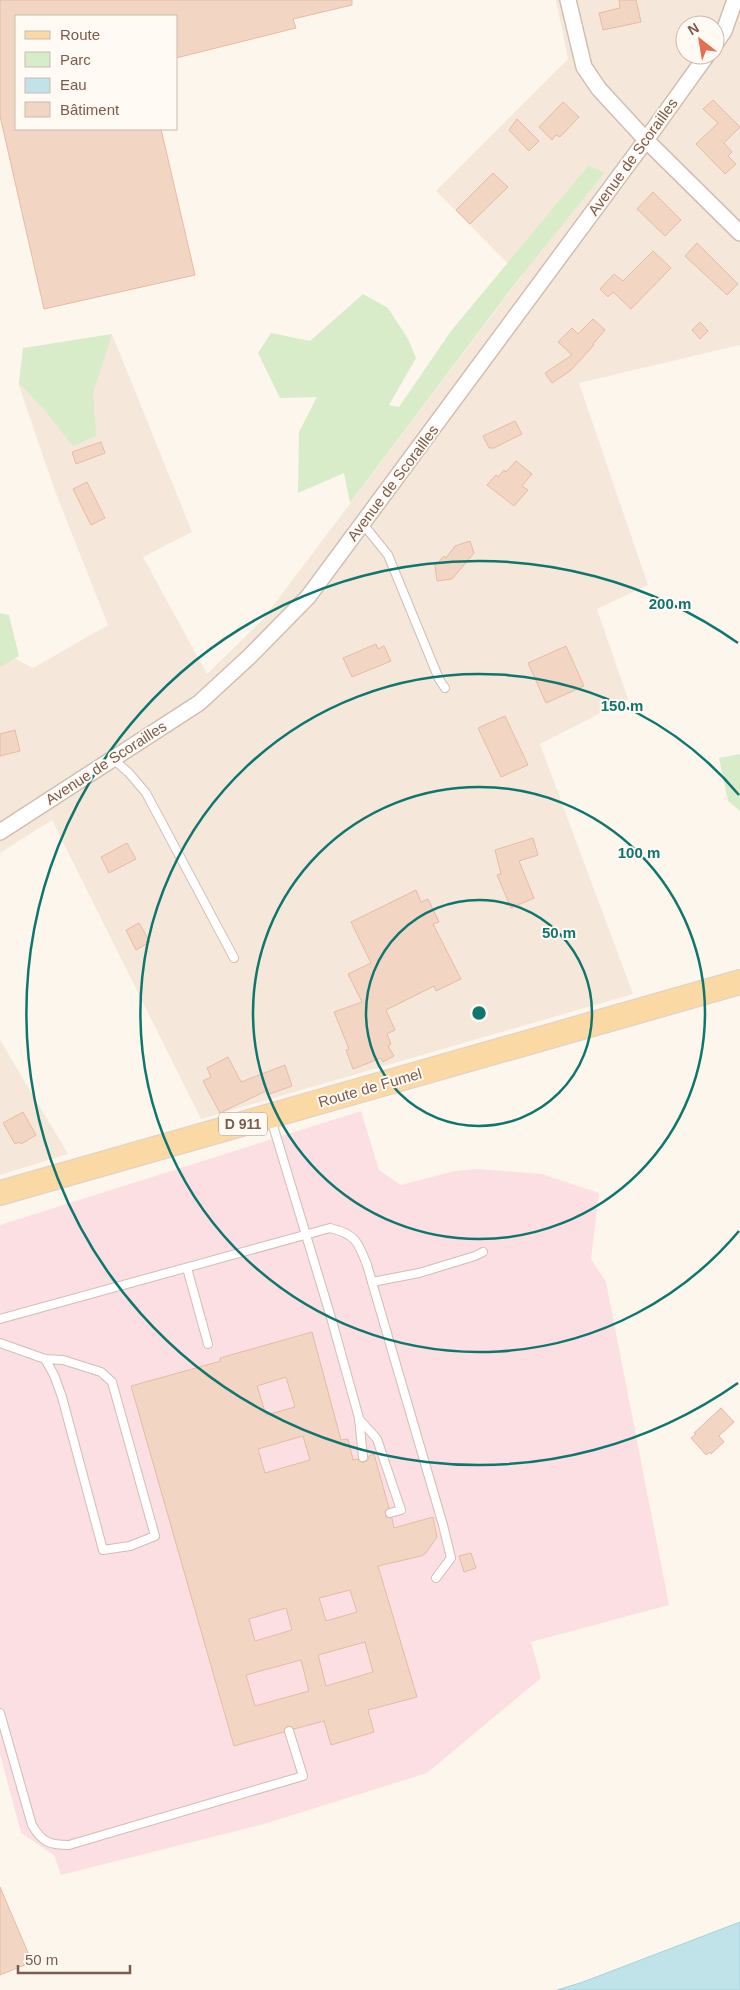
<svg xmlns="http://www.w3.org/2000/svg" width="740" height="1990" font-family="Helvetica,sans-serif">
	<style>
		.residential { fill: #f5e8da; fill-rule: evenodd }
		.medical { fill: #fbdfe3 }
		.green { fill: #d8ecc9 }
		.water { fill: #bfe3e8; stroke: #a5d3da }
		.building { fill: #f3d5c3; stroke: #e6bba3; fill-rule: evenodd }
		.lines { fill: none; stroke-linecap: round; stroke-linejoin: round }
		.service-casing { stroke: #d1beb0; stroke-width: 10 }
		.minor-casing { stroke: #d1beb0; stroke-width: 18 }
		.primary-casing { stroke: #dad1cd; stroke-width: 26 }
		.service { stroke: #fff; stroke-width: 8 }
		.minor { stroke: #fff; stroke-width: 15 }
		.primary { stroke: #fbd9a5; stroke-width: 24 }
		.ring { fill: none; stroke: #0f766e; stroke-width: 2.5 }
		.labels { text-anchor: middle; stroke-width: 4; stroke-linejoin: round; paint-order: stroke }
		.shield { fill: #fffaf3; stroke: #a28b7f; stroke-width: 1 }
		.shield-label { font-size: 14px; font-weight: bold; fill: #7a5c4d }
		.street-label { font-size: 15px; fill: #7a5c4d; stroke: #fffaf3 }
		.centre { fill: #0f766e; stroke: #fffaf3; stroke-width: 2.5 }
		.ring-label { font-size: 15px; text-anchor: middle; font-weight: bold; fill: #0f766e; stroke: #fffaf3; stroke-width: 4; stroke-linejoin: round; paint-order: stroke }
	</style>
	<rect width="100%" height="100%" fill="#fdf6ec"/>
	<g class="residential">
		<path d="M556,0H740V345L579,383L648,585L597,609L628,699L540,744L633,994L201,1119L52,820L0,853V651L33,668L108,625L55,491L18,383L112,334L192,532L143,557L207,674L263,619L521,277L436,191L568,59ZM685,25H715V55H685Z"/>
		<path d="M0,1040L68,1154L0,1175Z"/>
	</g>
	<path class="medical" d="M361,1111L379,1170L401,1185L455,1171L478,1169L542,1174L599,1193L591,1259L606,1282L669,1605L531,1642L541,1678L427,1773L264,1824L61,1875L54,1855L21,1833L0,1754V1225Z"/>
	<g class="green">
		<path d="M588,166L605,172L521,276L350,503L344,473L298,493L299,432L317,397L280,398L258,353L271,333L310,341L363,294L388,308L408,339L416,358L389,405L399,407L451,331Z"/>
		<path d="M112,334L93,393L96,436L73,446L43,408L19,383L23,348Z"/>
		<path d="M0,613L9,615L19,656L0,667Z"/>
		<path d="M740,754V811L728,801L719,758Z"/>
	</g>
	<path class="water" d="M740,1922V1990H557L583,1982Z"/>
	<g class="building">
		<path d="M0,0H352V5L293,19L296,28L176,58V16H16V129H161L195,275L44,309L0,116Z"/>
		<path d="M619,0H636L641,22L603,30L599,13L620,8Z"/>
		<path d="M713,100L740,127L724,143L732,152L728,156L736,164L725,174L696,144L718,123L703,109Z"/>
		<path d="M563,102L579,117L560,137L556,135L552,140L539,127Z"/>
		<path d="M517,119L539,141L529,151L509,130Z"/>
		<path d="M493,173L508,187L470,224L456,210Z"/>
		<path d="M653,192L681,220L665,236L637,209Z"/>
		<path d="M697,243L738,284L727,295L685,256Z"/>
		<path d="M653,251L671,268L631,309L613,292L608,297L600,289L614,274L623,281Z"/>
		<path d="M593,319L605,330L593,344L594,345L570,371L552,383L545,373L572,355L558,342L572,328L578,334Z"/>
		<path d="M700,322L708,331L700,339L692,330Z"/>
		<path d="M515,421L522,434L494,448H489L483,436Z"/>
		<path d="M101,442L105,453L76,464L72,452Z"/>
		<path d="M516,461L532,474L522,486L528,490L514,506L487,485L496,475L498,477L504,470L506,472Z"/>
		<path d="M87,482L105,518L91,525L73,489Z"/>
		<path d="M470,541L474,553L452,579L437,581L435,566L444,556L446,558L455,546Z"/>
		<path d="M376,644L378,649L384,646L391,661L352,677L343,658Z"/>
		<path d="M566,646L584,686L546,703L528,663Z"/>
		<path d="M505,716L528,765L501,777L478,728Z"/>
		<path d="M15,730L20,751L0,756V734Z"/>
		<path d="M533,838L538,855L519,861L534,898L511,908L497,875L501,874L495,850Z"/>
		<path d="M127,843L136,859L109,873L101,857Z"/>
		<path d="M416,890L421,902L428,899L439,922L433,924L461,979L436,991L434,986L386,1010L395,1030L387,1034L391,1044L388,1046L394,1056L383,1062L381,1058L353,1069L346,1050L349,1049L334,1012L362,1002L348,974L371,963L351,922Z"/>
		<path d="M139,923L150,942L136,950L126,930Z"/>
		<path d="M228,1057L241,1082L285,1065L292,1086L267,1095L266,1091L220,1113L203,1081L211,1077L207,1068Z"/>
		<path d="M23,1112L36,1135L21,1144L20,1142L15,1144L3,1123Z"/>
		<path d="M312,1332L341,1440L348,1439L353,1460L358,1459L360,1462H364L368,1460L369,1456L374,1454L389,1508L385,1511L386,1517L392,1518L394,1528L433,1517L437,1537L426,1553L421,1556L378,1566L417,1697L368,1710L374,1732L331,1745L324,1721L294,1729L288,1726L285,1728L284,1732L234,1746L131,1386L221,1361L220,1358ZM286,1377L295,1407L266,1415L257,1386ZM303,1436L310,1460L265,1473L258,1449ZM350,1590L357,1612L326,1621L319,1598ZM286,1608L292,1630L255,1641L249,1619ZM365,1642L373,1672L326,1686L318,1655ZM301,1660L309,1691L255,1706L246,1675Z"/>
		<path d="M721,1408L734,1422L719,1436L724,1442L711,1454L710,1452L706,1455L691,1438L696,1434L694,1433Z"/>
		<path d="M471,1553L476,1568L464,1572L459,1556Z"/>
		<path d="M0,1887L32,1962L0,1975Z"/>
	</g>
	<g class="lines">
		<defs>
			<g id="service">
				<path d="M363,524L388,555L439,679L445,688"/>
				<path d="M113,759L129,773L146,793L234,958"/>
				<path d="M271,1119L332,1321L359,1418L363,1457"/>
				<path d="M187,1268L208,1344"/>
				<path d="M372,1282L419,1273L475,1256L483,1252"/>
				<path d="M0,1319L330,1228C355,1234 358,1241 367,1265L443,1525L451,1558L436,1578"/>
				<path d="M0,1343L45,1359L63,1360L101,1372L112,1382L155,1536L130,1546L103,1550L62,1397L54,1375L45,1359"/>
				<path d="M360,1420L377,1439L401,1510L390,1513"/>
				<path d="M0,1713L32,1825C42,1842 49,1845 69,1845L303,1776L289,1731"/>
			</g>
			<g id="minor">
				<path d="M568,0L584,67L599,89L646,140L740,233"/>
				<path d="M715,44L724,31L735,0"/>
				<path d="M0,832L199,703L250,656L308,597L646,140L707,55"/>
			</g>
			<path id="primary" d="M0,1193L740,982"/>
		</defs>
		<use href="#service" class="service-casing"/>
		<use href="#minor" class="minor-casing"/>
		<use href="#primary" class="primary-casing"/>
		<use href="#service" class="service"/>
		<use href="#minor" class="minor"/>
		<use href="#primary" class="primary"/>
	</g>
	<g class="ring">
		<circle cx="479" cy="1013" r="113"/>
		<circle cx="479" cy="1013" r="226"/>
		<path d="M739 1231A339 339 0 1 1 739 795"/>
		<path d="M738 1383A452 452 0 1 1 738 643"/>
	</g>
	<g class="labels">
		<rect class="shield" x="219" y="1112.5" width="48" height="23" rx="4"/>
		<g class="shield-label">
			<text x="243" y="1129">D 911</text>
		</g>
		<g class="street-label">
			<text transform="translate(633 157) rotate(-54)" y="5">Avenue de Scorailles</text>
			<text transform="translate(393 483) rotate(-53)" y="5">Avenue de Scorailles</text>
			<text transform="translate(106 763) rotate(-33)" y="5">Avenue de Scorailles</text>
			<text transform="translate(370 1088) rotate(-16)" y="5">Route de Fumel</text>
		</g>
	</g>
	<circle cx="479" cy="1013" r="8" class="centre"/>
	<g class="ring-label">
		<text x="670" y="609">200 m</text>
		<text x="622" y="711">150 m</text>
		<text x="639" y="858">100 m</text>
		<text x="559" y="938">50 m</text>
	</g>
	<rect x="15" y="15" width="162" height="115" fill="#fffaf3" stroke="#cabbb1"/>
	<rect x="25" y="31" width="25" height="8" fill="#fbd9a5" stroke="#cabbb1"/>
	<text x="60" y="40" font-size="15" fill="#7a5c4d">Route</text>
	<rect x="25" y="52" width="25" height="15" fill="#d8ecc9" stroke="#cabbb1"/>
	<text x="60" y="65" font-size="15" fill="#7a5c4d">Parc</text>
	<rect x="25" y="78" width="25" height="15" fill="#bfe3e8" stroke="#cabbb1"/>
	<text x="60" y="90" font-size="15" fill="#7a5c4d">Eau</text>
	<rect x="25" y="102" width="25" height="15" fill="#f3d5c3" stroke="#cabbb1"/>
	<text x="60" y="115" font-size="15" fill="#7a5c4d">Bâtiment</text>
	<g transform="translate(700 40) rotate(329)"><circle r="24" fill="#fffaf3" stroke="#cabbb1"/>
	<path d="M0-4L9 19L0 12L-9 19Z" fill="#e76f51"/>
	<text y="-8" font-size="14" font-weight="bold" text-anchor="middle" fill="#7a5c4d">N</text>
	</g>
	<path d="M18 1965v8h112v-8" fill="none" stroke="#7a5c4d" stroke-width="2.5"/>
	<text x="25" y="1965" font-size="15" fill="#7a5c4d" stroke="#fffaf3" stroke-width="4" paint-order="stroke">50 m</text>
</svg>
